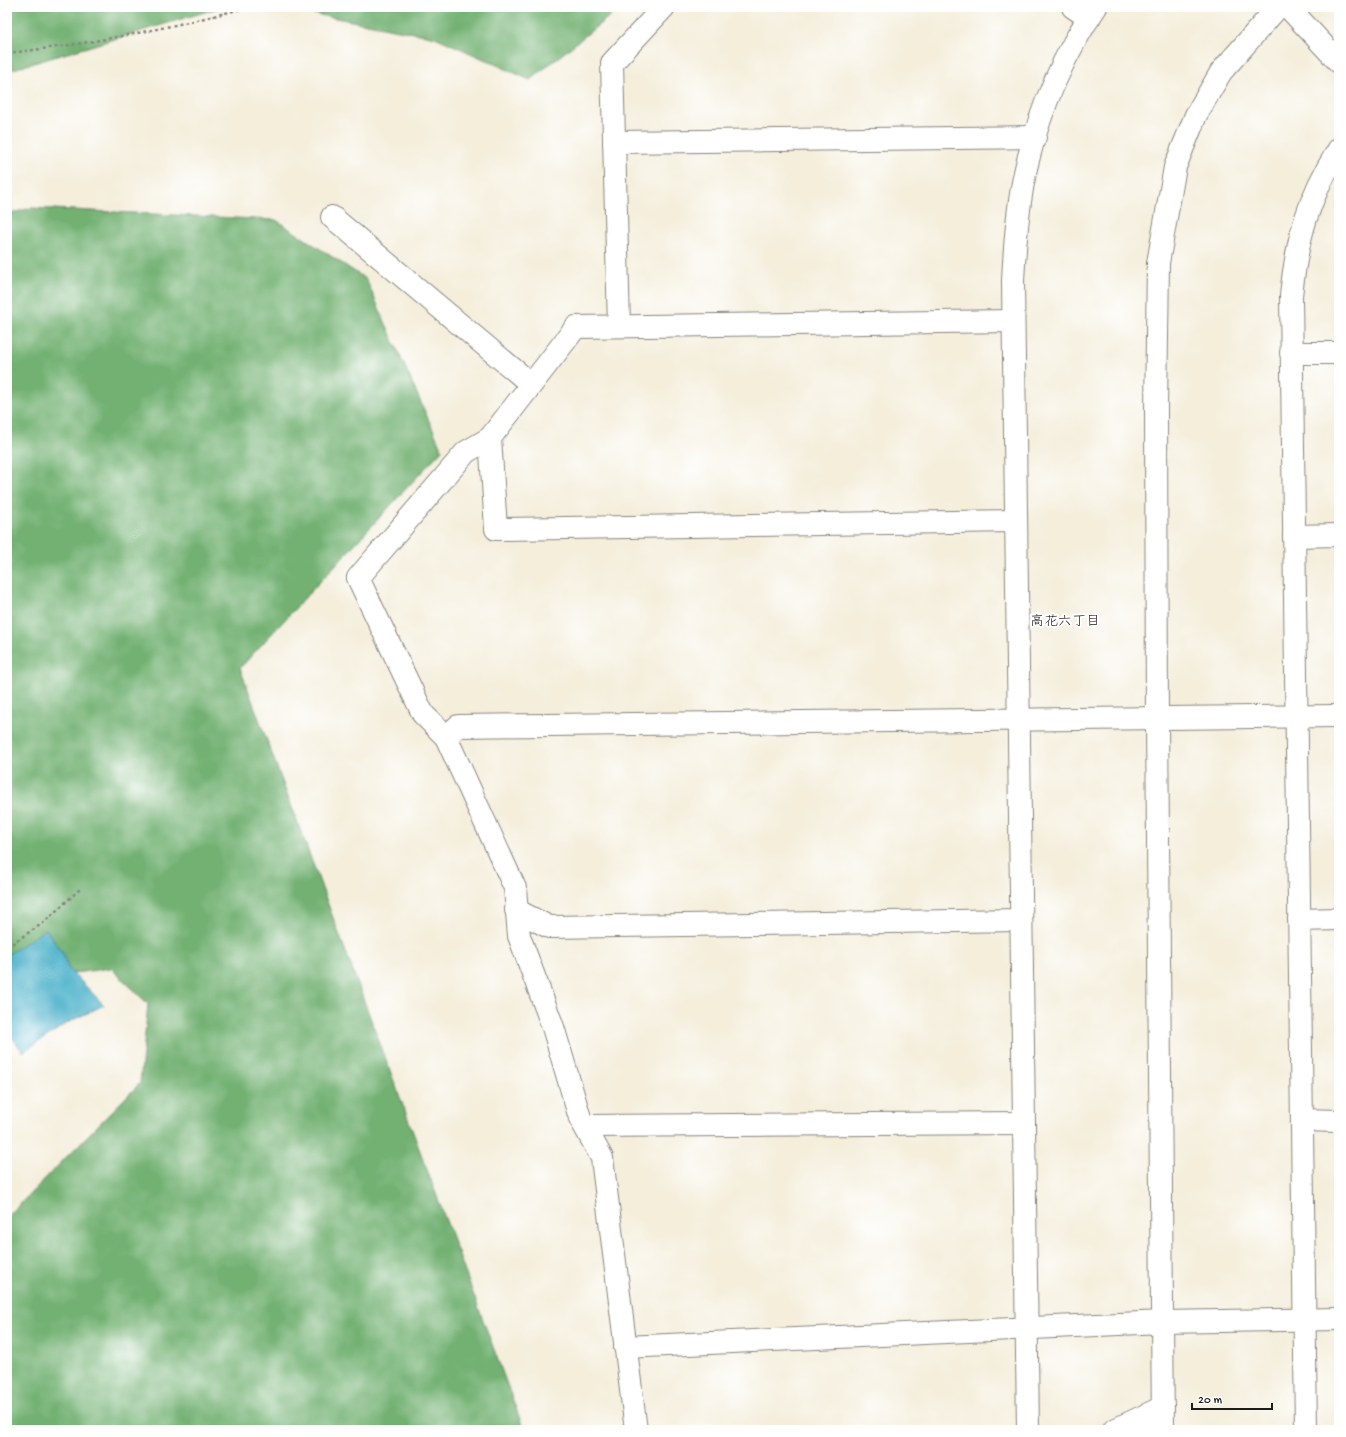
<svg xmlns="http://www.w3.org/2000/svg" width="1346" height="1437" font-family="'Gochi Hand','Klee One',sans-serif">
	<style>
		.forest { fill: #72b172; stroke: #476647 }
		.water { fill: #4ab0c9; stroke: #336672 }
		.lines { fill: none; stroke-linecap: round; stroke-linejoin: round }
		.minor-casing { stroke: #88857c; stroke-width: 24 }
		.tertiary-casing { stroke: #88857c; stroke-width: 24 }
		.path { stroke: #88857c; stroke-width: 2.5; stroke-dasharray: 3 3; stroke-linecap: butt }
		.minor { stroke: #fff; stroke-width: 22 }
		.tertiary { stroke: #fff; stroke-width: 22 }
		.labels { text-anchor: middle; stroke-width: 4; stroke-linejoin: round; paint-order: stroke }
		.neighbourhood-label { font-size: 14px; fill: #1c1c1c; stroke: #fff }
	</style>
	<rect width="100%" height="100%" fill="#fff"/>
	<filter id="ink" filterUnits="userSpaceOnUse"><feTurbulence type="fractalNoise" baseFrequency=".025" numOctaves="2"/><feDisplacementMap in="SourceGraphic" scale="8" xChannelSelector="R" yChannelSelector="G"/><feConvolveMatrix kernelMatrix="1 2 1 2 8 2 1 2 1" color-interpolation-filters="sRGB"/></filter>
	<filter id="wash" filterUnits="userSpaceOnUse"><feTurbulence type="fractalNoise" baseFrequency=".012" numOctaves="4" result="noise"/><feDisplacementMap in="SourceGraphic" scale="16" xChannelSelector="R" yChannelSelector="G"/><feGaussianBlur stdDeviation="0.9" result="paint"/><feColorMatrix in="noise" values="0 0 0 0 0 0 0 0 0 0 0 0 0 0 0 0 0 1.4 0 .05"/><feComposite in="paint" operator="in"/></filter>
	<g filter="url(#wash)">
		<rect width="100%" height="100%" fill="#f4eedb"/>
		<g class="forest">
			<path d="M7,7H222L7,71Z"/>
			<path d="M278,7H621L530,80L435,37Z"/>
			<path d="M32,208L276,220L366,279L442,450L240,668L524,1430H7V1217L140,1083L148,1004L111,968L17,981L7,986V214Z"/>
		</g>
		<path class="water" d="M46,929L64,955L68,968L104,1005L69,1022L23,1052L7,1031V955Z"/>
	</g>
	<g filter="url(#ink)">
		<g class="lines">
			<defs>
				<g id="minor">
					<path d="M1073,7L1089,18"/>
					<path d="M1288,7L1339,62"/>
					<path d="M614,142L1035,137"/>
					<path d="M332,217L531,384"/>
					<path d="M1013,321L576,327L490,438L496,529L1016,521"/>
					<path d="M619,326L612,63L664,7"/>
					<path d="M1291,353H1339"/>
					<path d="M1294,536L1339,535"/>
					<path d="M446,737L423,714L358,578L466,452L490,438"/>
					<path d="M516,910L549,927L1021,920"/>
					<path d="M1299,920L1339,919"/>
					<path d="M1302,1120L1339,1121"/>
					<path d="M585,1126L1024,1123"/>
					<path d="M625,1347L1162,1322L1339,1319"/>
					<path d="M636,1430L602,1158L580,1118L553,1027L519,936L515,888L446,737L458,726L1339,716"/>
					<path d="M1028,1430L1013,281C1015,242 1018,198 1028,160C1041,107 1065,52 1096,7"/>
					<path d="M1114,1430L1163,1407"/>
					<path d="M1306,1430L1291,296C1297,238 1308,198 1339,149"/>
				</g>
				<path id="tertiary" d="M1163,1430L1157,719L1156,410L1158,263L1175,167L1196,115L1221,72L1278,7"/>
			</defs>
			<use href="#minor" class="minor-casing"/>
			<use href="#tertiary" class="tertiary-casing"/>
			<g class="path">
				<path d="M7,53C86,45 164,29 241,9"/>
				<path d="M7,947L43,923L80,889"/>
			</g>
			<use href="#minor" class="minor"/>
			<use href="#tertiary" class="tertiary"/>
		</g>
	</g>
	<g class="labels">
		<g class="neighbourhood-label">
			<text x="1065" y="625">高花六丁目</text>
		</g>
	</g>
	<rect width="1346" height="1437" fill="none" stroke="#fff" stroke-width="24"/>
	<path d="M1192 1403v6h80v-6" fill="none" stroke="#1c1c1c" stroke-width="2"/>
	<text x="1198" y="1403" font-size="12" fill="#1c1c1c" stroke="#ffffff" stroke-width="3" paint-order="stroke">20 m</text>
</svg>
